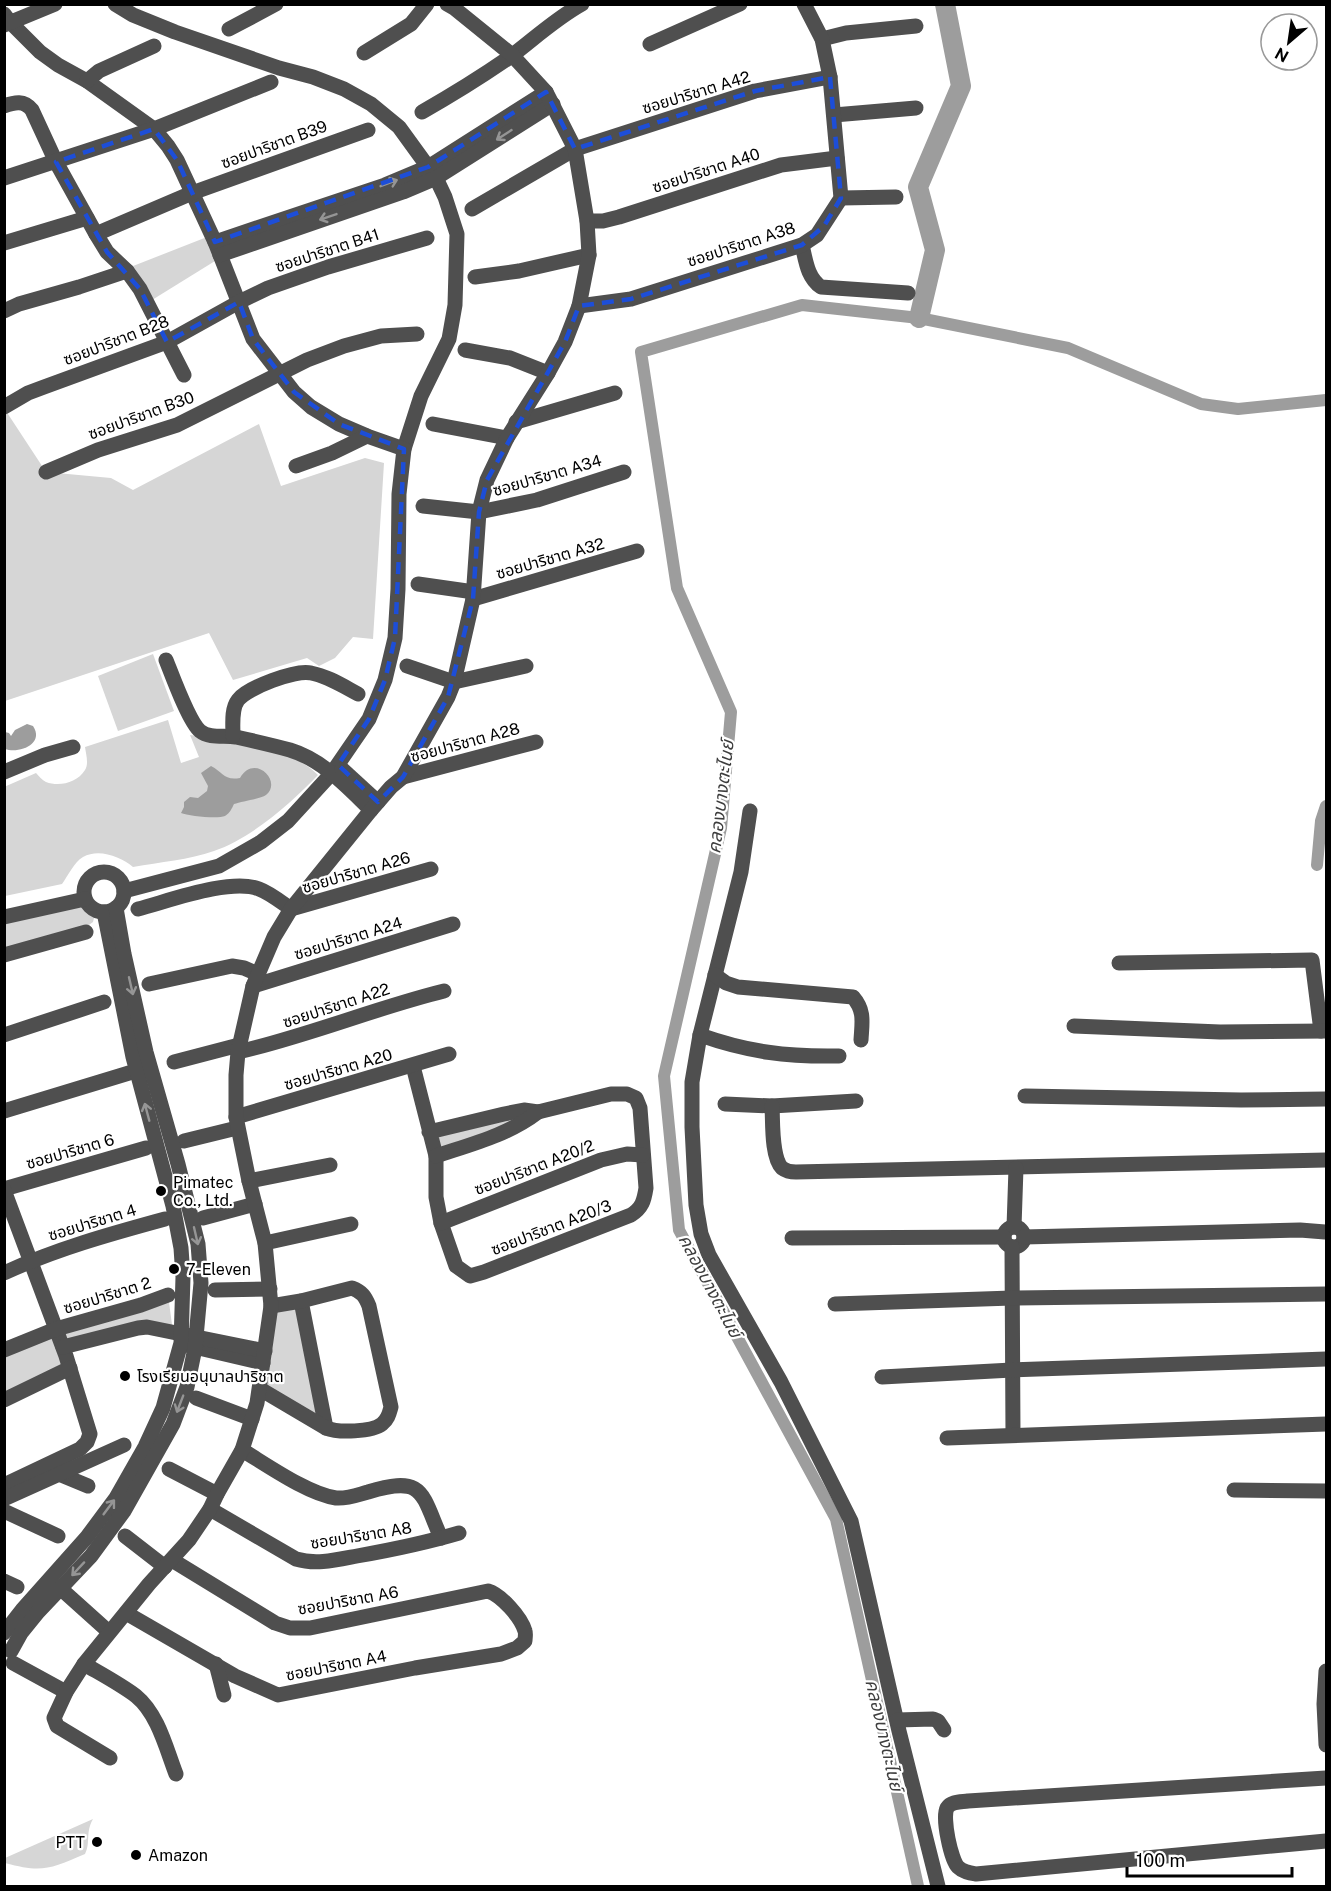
<svg xmlns="http://www.w3.org/2000/svg" width="1331" height="1891" font-family="'Public Sans','Noto Sans Thai',sans-serif">
	<style>
		.green { fill: #d6d6d6 }
		.water { fill: #9d9d9d }
		.lines { fill: none; stroke-linecap: round; stroke-linejoin: round }
		.canal { stroke: #9d9d9d; stroke-width: 12 }
		.river { stroke: #9d9d9d; stroke-width: 20 }
		.minor { stroke: #4f4f4f; stroke-width: 15 }
		.oneway { stroke: #959595 }
		.marked { fill: none; stroke: #1d4ed8; stroke-width: 4.5; stroke-dasharray: 12 8; stroke-linejoin: round }
		.poi-dot { fill: #000; stroke: #fff; stroke-width: 2 }
		.labels { text-anchor: middle; stroke-width: 4.5; stroke-linejoin: round; paint-order: stroke }
		.street-label { font-size: 16px; fill: #000; stroke: #fff }
		.poi-label { font-size: 16px; fill: #000; stroke: #fff; text-anchor: start }
		.water-label { font-size: 18px; font-style: italic; fill: #3e3e3e; stroke: #fff }
	</style>
	<rect width="100%" height="100%" fill="#fff"/>
	<g class="green">
		<path d="M207,237L215,261L152,300L128,268Z"/>
		<path d="M4,408L46,472L111,478L133,490L259,424L281,486L365,458L384,463L373,639L353,637L335,658L319,666L307,658L233,680L209,633L5,701Z"/>
		<path d="M153,654L174,711L118,731L98,676Z"/>
		<path d="M168,720L181,763L199,757L190,735C228,740 290,746 318,775C291,803 252,838 214,851C189,860 160,862 133,867C121,857 99,848 83,857C74,862 68,876 62,884L5,896L4,787L36,773C39,776 42,780 46,782C59,787 77,783 85,770C89,764 86,754 85,747Z"/>
		<path d="M84,902L87,908L95,914L93,922L86,927L5,951L4,920Z"/>
		<path d="M538,1112L436,1156L429,1132Z"/>
		<path d="M168,1295L173,1332L147,1327L63,1347L70,1368L5,1400V1351Z"/>
		<path d="M301,1301L326,1428L260,1389L271,1306Z"/>
		<path d="M93,1819C85,1833 91,1842 85,1854C50,1869 42,1873 5,1863V1858Z"/>
	</g>
	<g class="water">
		<path d="M27,724L33,726C45,744 19,754 5,749V732L9,733L11,736L15,730Z"/>
		<path d="M211,766C223,772 224,781 240,778C254,753 283,781 266,795C260,799 242,801 234,804C232,808 230,813 225,816C218,819 188,816 181,813L184,807V802L190,797L198,798L207,791L208,786L201,773Z"/>
	</g>
	<g class="lines">
		<g class="canal">
			<path d="M1317,865L1321,821L1326,806"/>
			<path d="M918,1886L836,1519L679,1230L664,1076L721,828L731,712L677,588L641,352L802,305L919,318L1068,348L1201,404L1238,409L1326,400"/>
		</g>
		<path class="river" d="M919,318L935,250L918,187L961,86L945,4"/>
		<g class="minor">
			<path d="M115,4L133,15L175,32L279,68L313,77L344,89L371,104L399,127L436,178L445,197L457,234L455,305L449,339L421,396L404,449L399,494L398,589L395,638L385,680L369,719L332,773L288,821L261,842L219,866L124,891"/>
			<path d="M4,14L10,22L40,52L58,65L87,81L154,129L168,146L177,160L215,242L253,339L294,392L311,407L339,424L367,436L404,449"/>
			<path d="M4,25L55,4"/>
			<path d="M229,29L276,4"/>
			<path d="M822,39L846,33L916,26"/>
			<path d="M650,44L740,4"/>
			<path d="M364,53L411,24L427,4"/>
			<path d="M87,81L99,71L154,46"/>
			<path d="M4,106C15,102 24,100 32,110L56,162L96,234L107,252L127,271L140,289L184,375"/>
			<path d="M422,112C452,95 481,77 510,57C534,39 555,19 582,4"/>
			<path d="M834,115L916,108"/>
			<path d="M4,178L154,129L271,82"/>
			<path d="M841,198L896,197"/>
			<path d="M472,209L575,149L755,91L830,77"/>
			<path d="M587,221H603L619,217L781,165L837,158"/>
			<path d="M96,234L192,193L368,130"/>
			<path d="M215,242L385,185L428,167L546,92"/>
			<path d="M4,243L87,218"/>
			<path d="M802,245C806,261 807,277 821,287L908,293"/>
			<path d="M220,255L403,192L436,178L553,104"/>
			<path d="M475,277L519,271L589,255"/>
			<path d="M579,306L631,299L802,245L817,235L841,198L830,77L822,39L804,4"/>
			<path d="M4,311L19,304L79,287L127,271"/>
			<path d="M465,350L510,358L548,373"/>
			<path d="M4,407L28,393L44,387L167,342L239,302L268,288L328,267L427,238"/>
			<path d="M516,422L615,393"/>
			<path d="M433,424L507,438"/>
			<path d="M296,466L332,453L367,436"/>
			<path d="M46,472L98,450L177,425L307,360L344,346L381,336L417,334"/>
			<path d="M423,506L479,512L537,500L624,472"/>
			<path d="M418,584L474,592"/>
			<path d="M473,599L637,551"/>
			<path d="M166,660C172,675 189,722 200,731C210,739 224,735 236,737C254,741 272,745 290,750C323,760 347,787 371,810"/>
			<path d="M407,666L454,682L526,666"/>
			<path d="M233,736C233,725 231,709 238,700C247,688 296,669 311,673C327,676 343,686 358,694"/>
			<path d="M342,769L378,802"/>
			<path d="M4,772L45,755L73,747"/>
			<path d="M403,777L536,742"/>
			<path d="M750,811L741,872L700,1035L692,1082V1127L696,1205L701,1234L709,1255L781,1382L851,1521L899,1731L938,1886"/>
			<circle cx="104" cy="892" r="20"/>
			<path d="M138,909C169,901 230,878 259,889C270,893 281,902 291,909L431,869"/>
			<path d="M4,917L85,899"/>
			<path d="M4,955L86,932"/>
			<path d="M1119,963L1312,960L1321,1031"/>
			<path d="M715,975L726,983L738,987L853,997C865,1011 862,1022 861,1040"/>
			<path d="M149,984L232,966L244,968L258,974"/>
			<path d="M253,986L453,924"/>
			<path d="M1074,1026L1220,1032L1326,1031"/>
			<path d="M4,1035L104,1002"/>
			<path d="M700,1035C748,1052 787,1057 839,1056"/>
			<path d="M238,1052C308,1036 375,1008 444,991"/>
			<path d="M174,1062L239,1045"/>
			<path d="M413,1066L436,1156V1197L441,1223L456,1266L470,1276L484,1272L631,1215C642,1208 644,1201 646,1188L640,1108L636,1098L627,1094H611L538,1112L524,1110L504,1114L429,1132"/>
			<path d="M1025,1096L1241,1100L1326,1099"/>
			<path d="M725,1104L772,1106L856,1101"/>
			<path d="M772,1106C773,1121 771,1157 782,1168C786,1171 791,1172 796,1172L1326,1160"/>
			<path d="M4,1111L129,1073"/>
			<path d="M236,1117L449,1054"/>
			<path d="M184,1141L237,1128"/>
			<path d="M436,1156C472,1144 508,1135 538,1112"/>
			<path d="M249,1181L330,1165"/>
			<path d="M4,1189L146,1148"/>
			<path d="M4,1190L66,1356L90,1434L87,1442L80,1449L4,1485"/>
			<path d="M203,1218L255,1204"/>
			<path d="M441,1223L601,1160L627,1154L643,1155"/>
			<circle cx="1014" cy="1237" r="10"/>
			<path d="M1014,1227L1016,1168"/>
			<path d="M1024,1237L1300,1230L1325,1232"/>
			<path d="M792,1238L1004,1237"/>
			<path d="M265,1243L351,1224"/>
			<path d="M1012,1247L1013,1435"/>
			<path d="M4,1273C56,1249 110,1234 165,1219"/>
			<path d="M215,1290L270,1289"/>
			<path d="M301,1301L326,1428"/>
			<path d="M835,1304L1012,1298L1326,1294"/>
			<path d="M186,1345L263,1363"/>
			<path d="M63,1347L138,1328L147,1327L265,1351"/>
			<path d="M4,1350L56,1329L141,1305L168,1295"/>
			<path d="M882,1377L1012,1370L1326,1359"/>
			<path d="M260,1389L326,1428C338,1433 372,1432 382,1424C388,1419 389,1414 391,1407L369,1306C365,1296 362,1292 352,1288L301,1301L271,1306"/>
			<path d="M196,1398L252,1419"/>
			<path d="M4,1400L70,1368"/>
			<path d="M947,1438L1326,1424"/>
			<path d="M242,1450C267,1465 308,1494 336,1498C347,1499 357,1495 368,1492C424,1475 421,1492 441,1538"/>
			<path d="M169,1469L217,1494"/>
			<path d="M59,1474L88,1486"/>
			<path d="M1234,1490L1326,1491"/>
			<path d="M4,1499L124,1445"/>
			<path d="M210,1509L296,1559C316,1565 336,1560 357,1556C391,1550 425,1543 459,1533"/>
			<path d="M4,1511L58,1536"/>
			<path d="M125,1536L165,1567"/>
			<path d="M4,1581L17,1587"/>
			<path d="M60,1588L109,1632"/>
			<path d="M126,1613L235,1676L278,1695L415,1668L501,1654L517,1648L525,1641C525,1638 526,1634 525,1631C521,1617 501,1595 488,1591L310,1628H290L275,1623L172,1560"/>
			<path d="M4,1633L22,1610L87,1537L116,1498L145,1447L163,1408L181,1343L183,1277L181,1248L173,1206L133,1057L104,912"/>
			<path d="M11,1651L21,1633L38,1612L91,1556L124,1511L173,1424L187,1387L195,1348L201,1283L198,1244L178,1164L146,1052L124,954L116,908"/>
			<path d="M13,1663L66,1692"/>
			<path d="M84,1664C101,1674 120,1684 136,1696C158,1714 166,1748 176,1774"/>
			<path d="M216,1664L224,1695"/>
			<path d="M1326,1671L1324,1704L1326,1745"/>
			<path d="M897,1720L933,1719L938,1721L944,1730"/>
			<path d="M110,1758L57,1726L54,1718L66,1692L84,1664L149,1584L189,1540L210,1509L217,1494L242,1450L257,1403L271,1306L265,1243L249,1181L236,1117V1075L238,1052L253,986L274,937L291,909L371,810L391,787L403,777L448,697L454,682L473,599L479,512L487,480L507,438L548,373L565,342L579,306L589,255L587,221L575,149L546,92L512,55L454,8L447,4"/>
			<path d="M1326,1778L968,1801C961,1802 951,1801 947,1808C942,1818 951,1860 958,1867C963,1872 970,1873 976,1874L1326,1841"/>
		</g>
	</g>
	<defs><path id="oneway-shaft" d="M-6 0H5M1.5-3L5.5 0L1.5 3" fill="none" stroke-width="1.6" stroke-linecap="round" stroke-linejoin="round" transform="scale(1.5)"/></defs>
	<g class="oneway">
		<use href="#oneway-shaft" transform="translate(504 135) rotate(147)"/>
		<use href="#oneway-shaft" transform="translate(389 183) rotate(-21)"/>
		<use href="#oneway-shaft" transform="translate(328 217) rotate(161)"/>
		<use href="#oneway-shaft" transform="translate(131 986) rotate(77)"/>
		<use href="#oneway-shaft" transform="translate(147 1112) rotate(-105)"/>
		<use href="#oneway-shaft" transform="translate(196 1236) rotate(77)"/>
		<use href="#oneway-shaft" transform="translate(180 1404) rotate(111)"/>
		<use href="#oneway-shaft" transform="translate(109 1507) rotate(-53)"/>
		<use href="#oneway-shaft" transform="translate(78 1569) rotate(133)"/>
	</g>
	<path class="marked" d="M830,77L841,198L824,226L802,245L631,299L579,306L565,342L487,480L479,512L473,599L448,697L403,777L378,802L338,765L369,719L385,680L395,638L404,449L339,424L294,392L253,339L239,302L167,342L140,289L107,252L56,162L154,129L177,160L215,242L428,167L546,92L575,149L755,91Z"/>
	<g class="poi-dot">
		<circle cx="161" cy="1191" r="6"/>
		<circle cx="174" cy="1269" r="6"/>
		<circle cx="125" cy="1376" r="6"/>
		<circle cx="97" cy="1842" r="6"/>
		<circle cx="136" cy="1855" r="6"/>
	</g>
	<g class="labels">
		<g class="street-label">
			<text transform="translate(696 92) rotate(-17)" y="6">ซอยปาริชาต A42</text>
			<text transform="translate(274 144) rotate(-20)" y="6">ซอยปาริชาต B39</text>
			<text transform="translate(706 170) rotate(-18)" y="6">ซอยปาริชาต A40</text>
			<text transform="translate(741 244) rotate(-18)" y="6">ซอยปาริชาต A38</text>
			<text transform="translate(327 250) rotate(-18)" y="6">ซอยปาริชาต B41</text>
			<text transform="translate(116 340) rotate(-21)" y="6">ซอยปาริชาต B28</text>
			<text transform="translate(141 415) rotate(-20)" y="6">ซอยปาริชาต B30</text>
			<text transform="translate(547 475) rotate(-16)" y="6">ซอยปาริชาต A34</text>
			<text transform="translate(550 558) rotate(-16)" y="6">ซอยปาริชาต A32</text>
			<text transform="translate(465 742) rotate(-15)" y="6">ซอยปาริชาต A28</text>
			<text transform="translate(356 872) rotate(-16)" y="6">ซอยปาริชาต A26</text>
			<text transform="translate(348 938) rotate(-17)" y="6">ซอยปาริชาต A24</text>
			<text transform="translate(336 1005) rotate(-18)" y="6">ซอยปาริชาต A22</text>
			<text transform="translate(338 1069) rotate(-16)" y="6">ซอยปาริชาต A20</text>
			<text transform="translate(70 1151) rotate(-16)" y="6">ซอยปาริชาต 6</text>
			<text transform="translate(534 1167) rotate(-21)" y="6">ซอยปาริชาต A20/2</text>
			<text transform="translate(92 1222) rotate(-17)" y="6">ซอยปาริชาต 4</text>
			<text transform="translate(551 1227) rotate(-21)" y="6">ซอยปาริชาต A20/3</text>
			<text transform="translate(107 1295) rotate(-17)" y="6">ซอยปาริชาต 2</text>
			<text transform="translate(361 1535) rotate(-9)" y="6">ซอยปาริชาต A8</text>
			<text transform="translate(348 1600) rotate(-10)" y="6">ซอยปาริชาต A6</text>
			<text transform="translate(336 1665) rotate(-11)" y="6">ซอยปาริชาต A4</text>
		</g>
		<g class="poi-label">
			<text x="173" y="1188">Pimatec<tspan x="173" dy="18">Co., Ltd.</tspan></text>
			<text x="186" y="1275">7-Eleven</text>
			<text x="137" y="1382">โรงเรียนอนุบาลปาริชาต</text>
			<text x="85" y="1848" text-anchor="end">PTT</text>
			<text x="148" y="1861">Amazon</text>
		</g>
		<g class="water-label">
			<text transform="translate(721 797) rotate(-83)" y="6">คลองบางตะไนย์</text>
			<text transform="translate(710 1286) rotate(62)" y="6">คลองบางตะไนย์</text>
			<text transform="translate(884 1735) rotate(77)" y="6">คลองบางตะไนย์</text>
		</g>
	</g>
	<rect width="1331" height="1891" fill="none" stroke="#000000" stroke-width="12"/>
	<g transform="translate(1289 42) rotate(209)"><circle r="28" fill="#ffffff" stroke="#999999" stroke-width="1.5"/>
	<path d="M0-4.5L10 22L0 15L-10 22Z" fill="#000000"/>
	<text y="-9" font-size="16" font-weight="bold" text-anchor="middle" fill="#000000">N</text>
	</g>
	<path d="M1127 1867v9h165v-9" fill="none" stroke="#000000" stroke-width="3"/>
	<text x="1136" y="1867" font-size="18" fill="#000000" stroke="#ffffff" stroke-width="4.5" paint-order="stroke">100 m</text>
</svg>
